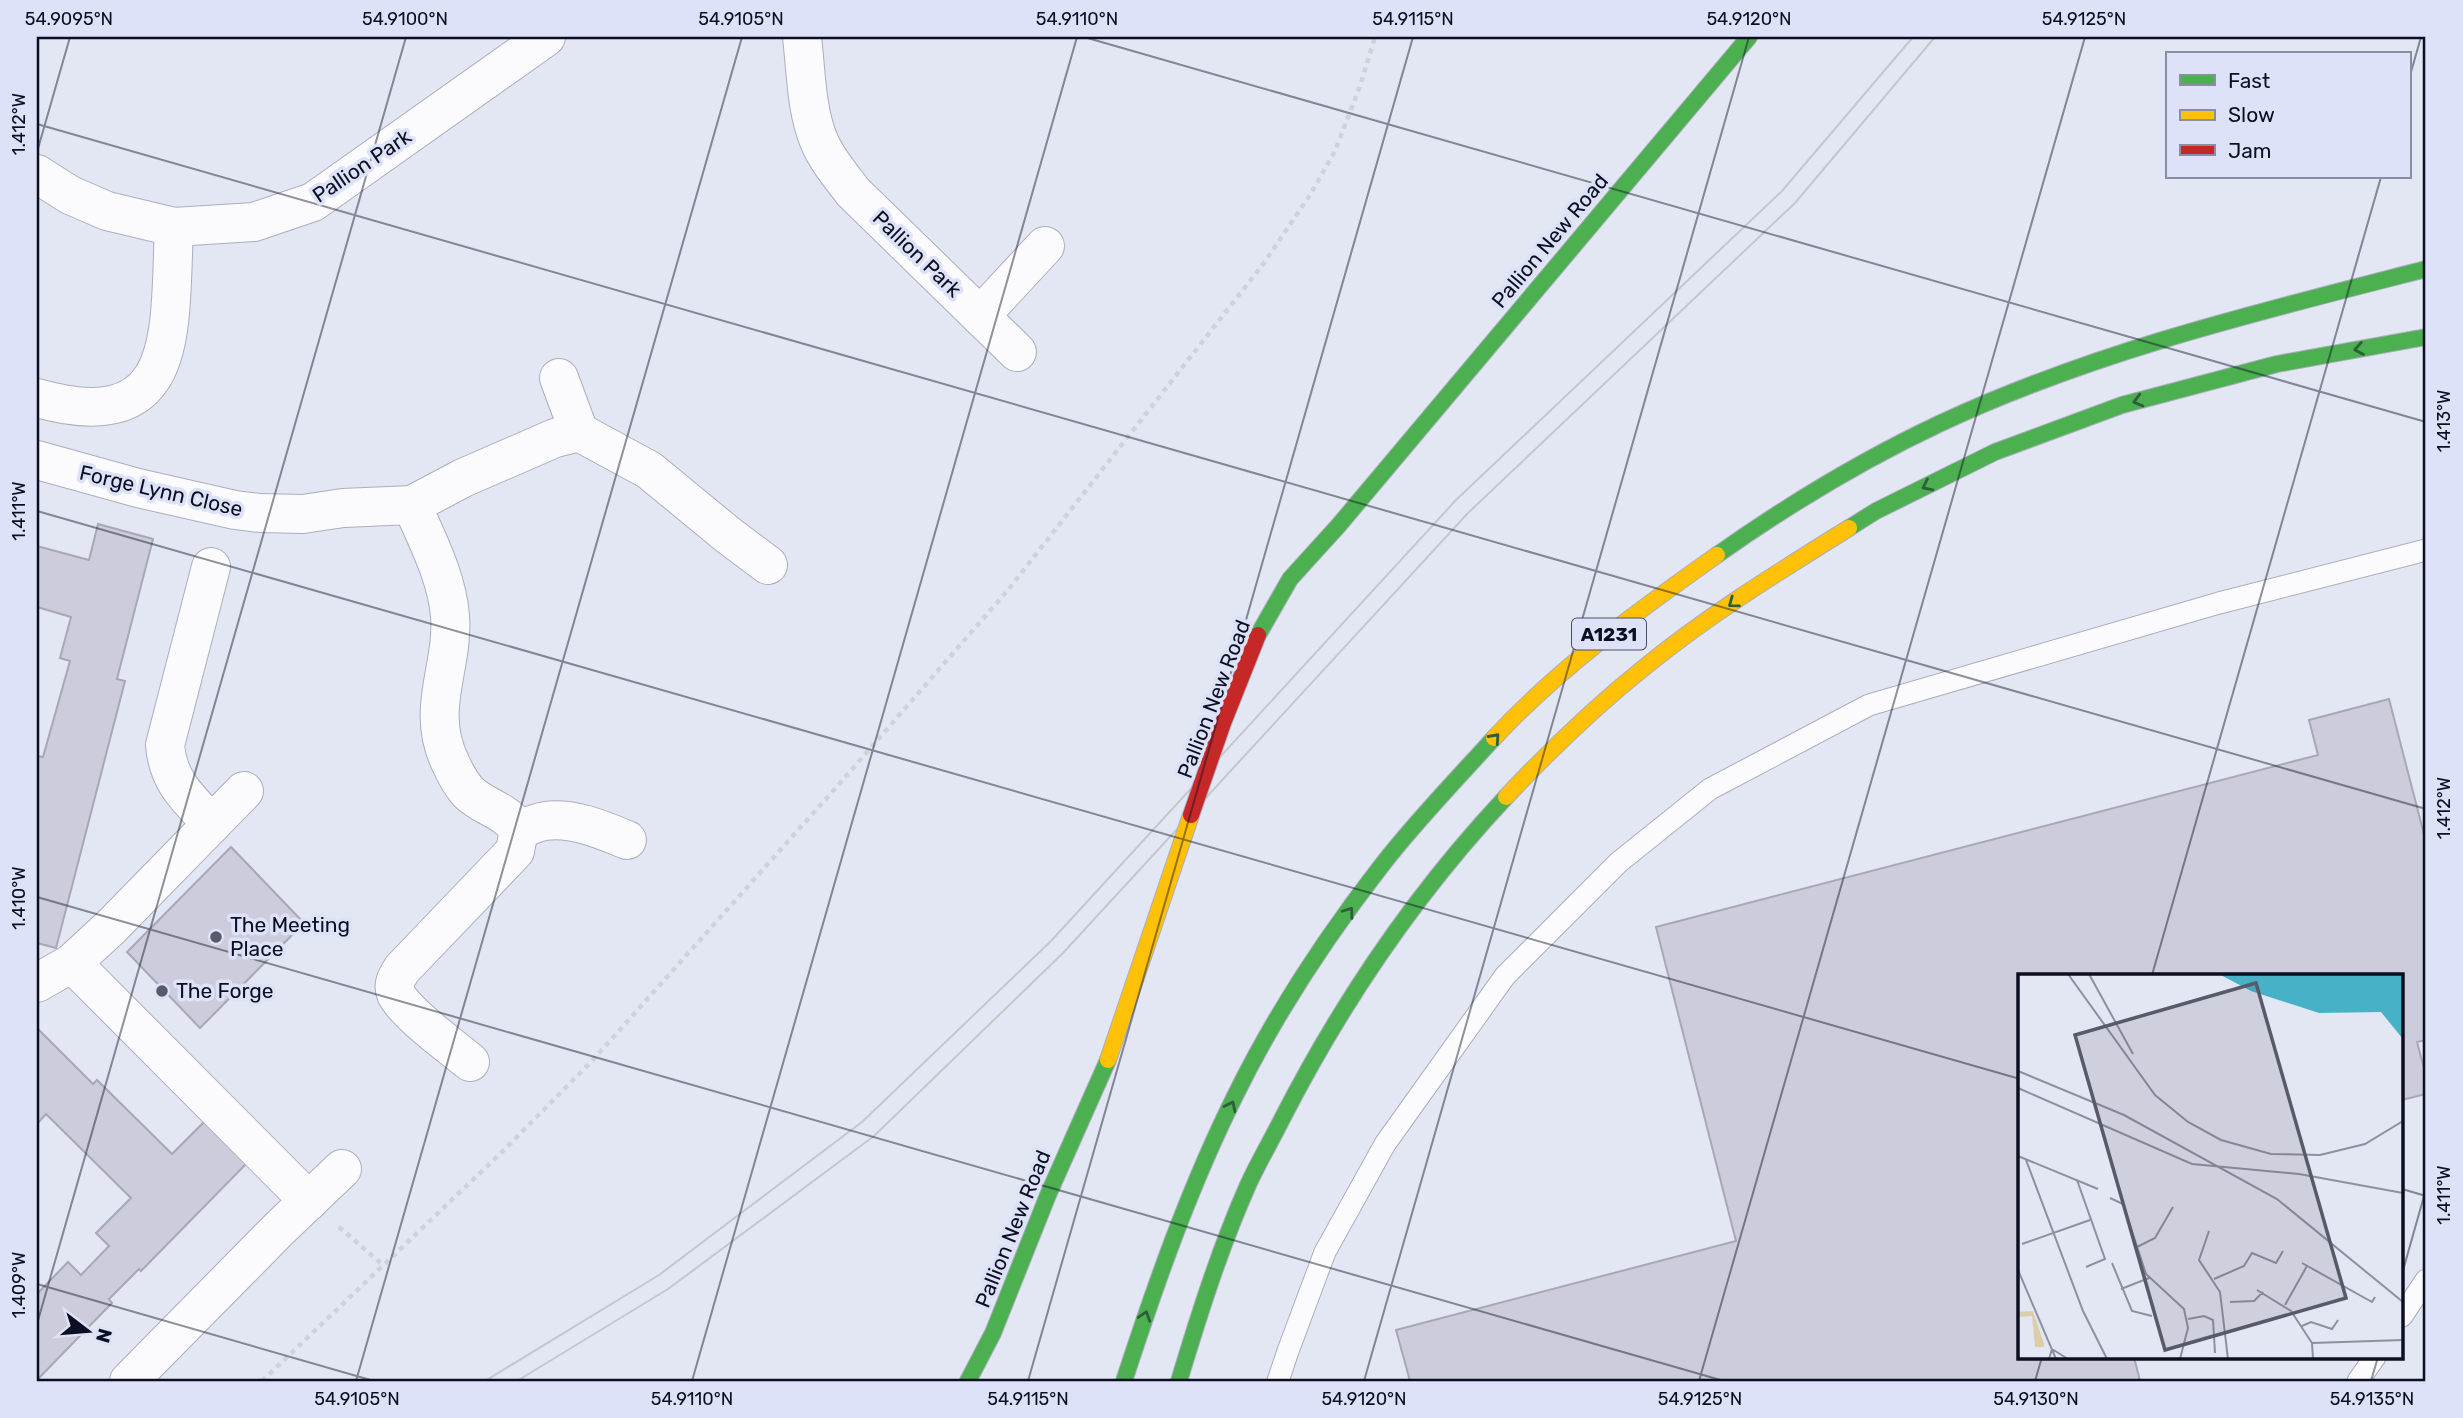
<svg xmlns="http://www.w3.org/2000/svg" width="2463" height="1418" font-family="Rubik,sans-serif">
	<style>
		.building { fill: #cdccdc; stroke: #a8a7b6; stroke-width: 2 }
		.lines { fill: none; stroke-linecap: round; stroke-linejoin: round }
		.lane-casing { stroke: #abaebe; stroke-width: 23 }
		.street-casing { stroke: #abaebe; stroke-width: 40 }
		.fast-casing { stroke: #abaebe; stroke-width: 18 }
		.slow-casing { stroke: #abaebe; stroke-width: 18 }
		.path { stroke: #d1d2d7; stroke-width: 4.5; stroke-dasharray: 5 5; stroke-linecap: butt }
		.lane { stroke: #fbfbfd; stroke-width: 21 }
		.street { stroke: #fbfbfd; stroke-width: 38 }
		.fast { stroke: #4caf50; stroke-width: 16 }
		.slow { stroke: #ffc107; stroke-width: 16 }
		.tram { stroke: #c6c7cc; stroke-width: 2 }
		.slow-bridge-casing { stroke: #abaebe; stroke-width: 18; stroke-linecap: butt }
		.jam-bridge-casing { stroke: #abaebe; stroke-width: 18; stroke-linecap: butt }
		.slow-bridge { stroke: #ffc107; stroke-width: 16 }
		.jam-bridge { stroke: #c62828; stroke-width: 16 }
		.oneway { stroke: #2c5f39 }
		.ticks { fill: none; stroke: #0c0f22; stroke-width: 2; stroke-opacity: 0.45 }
		.poi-dot { fill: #575a6b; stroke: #dde2f9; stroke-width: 2.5 }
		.labels { text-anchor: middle; stroke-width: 7; stroke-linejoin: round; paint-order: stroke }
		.shield { fill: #dde2f9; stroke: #4b4e62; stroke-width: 2 }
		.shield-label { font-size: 19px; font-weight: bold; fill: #0c0f22 }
		.street-label { font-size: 21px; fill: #0c0f22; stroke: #dde2f9 }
		.poi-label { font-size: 21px; fill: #0c0f22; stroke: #dde2f9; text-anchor: start }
		.inset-road { fill: none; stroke: #8d909f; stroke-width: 2 }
		.view { fill: #575a6b; fill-opacity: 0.15; stroke: #575a6b; stroke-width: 3.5 }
		.inset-edge { fill: none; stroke: #0c0f22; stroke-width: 3.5 }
		.neatline { fill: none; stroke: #0c0f22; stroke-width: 2.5 }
		.ticks-label { font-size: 18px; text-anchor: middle; fill: #0c0f22 }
	</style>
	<rect width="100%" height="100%" fill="#e3e6f3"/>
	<g class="building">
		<path d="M98,524L153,539L117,679L125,681L56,948L37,943V756L43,757L70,661L60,658L71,617L37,607V546L89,560Z"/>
		<path d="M2389,699L2426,842V1040L2417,1042L2426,1076V1094L2402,1100V975H2020V1357H2134L2140,1381H1410L1396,1330L1736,1241L1656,927L2318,755L2309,720Z"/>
		<path d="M231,847L304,923L200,1028L127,952Z"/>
		<path d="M37,1028L93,1084L97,1080L172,1154L205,1121L247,1163L141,1271L139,1269L109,1299L112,1303L37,1380V1294L68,1262L81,1275L109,1246L96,1233L131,1198L46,1114L37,1124Z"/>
	</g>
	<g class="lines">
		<defs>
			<g id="lane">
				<path d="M2402,1316L2426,1280"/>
				<path d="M1278,1381L1288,1351L1325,1252L1385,1144L1505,976L1619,862L1710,789L1869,705L2219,603L2426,550"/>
				<path d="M2358,1381L2375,1357"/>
			</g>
			<g id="street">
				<path d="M802,37C806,70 806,110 819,141C827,160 841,176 853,192L1017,352"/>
				<path d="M37,174L70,195L107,211L174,227L254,222L313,202L546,37"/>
				<path d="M980,316L1045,246"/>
				<path d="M559,378L579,432"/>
				<path d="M37,398C182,439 169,331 174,227"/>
				<path d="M37,460L138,488L235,510L260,513L303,514L343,508L412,505L463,478L555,438L579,432L649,470L728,535L768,565"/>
				<path d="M412,505C427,540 447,577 450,616C454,668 424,710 451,764C455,773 462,785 468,792C484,808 505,809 519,830L515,851L402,969C397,977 392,984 396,994C407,1015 451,1046 470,1062"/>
				<path d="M211,567L165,745C168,782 188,798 212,824"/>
				<path d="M519,830C527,827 537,822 545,821C573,817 603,830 627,840"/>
				<path d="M72,963L309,1201"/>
				<path d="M37,983L72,963L111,927L244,791"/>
				<path d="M129,1381L280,1228L342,1169"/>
			</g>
			<g id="fast">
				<path d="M1849,528L1876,511L1995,452L2122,405L2277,364L2426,337"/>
				<path d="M1717,555C1788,505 1862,460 1941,423C2095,351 2262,311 2426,269"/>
				<path d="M1258,635L1290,579L1339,525L1749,37"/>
				<path d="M968,1381L993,1333L1048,1195L1108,1060"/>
				<path d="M1124,1381C1156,1283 1190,1186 1236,1094C1276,1013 1326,937 1382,865C1416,821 1456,780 1494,738"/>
				<path d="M1179,1381C1199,1315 1220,1248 1248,1185C1258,1163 1271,1141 1282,1119C1342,1002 1416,893 1506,797"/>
			</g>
			<g id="slow">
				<path d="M1494,738C1559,668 1639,610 1717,555"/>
				<path d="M1506,797C1550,750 1596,706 1646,666C1710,614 1780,571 1849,528"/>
			</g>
		</defs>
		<use href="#lane" class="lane-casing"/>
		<use href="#street" class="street-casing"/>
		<use href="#fast" class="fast-casing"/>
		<use href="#slow" class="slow-casing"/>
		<g class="path">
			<path d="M339,1227L383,1265"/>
			<path d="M262,1381L502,1152L592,1061L841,782L1008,590L1264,263L1310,195L1335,151L1360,86L1375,37"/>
		</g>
		<use href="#lane" class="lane"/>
		<use href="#street" class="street"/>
		<use href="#fast" class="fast"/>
		<use href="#slow" class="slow"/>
		<g class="tram">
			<path d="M485,1381L659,1275L862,1122L1051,941L1456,500L1782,191L1913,37"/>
			<path d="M517,1381L668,1289L874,1136L1063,953L1468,513L1795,203L1935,37"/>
		</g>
		<defs>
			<path id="slow-bridge" d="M1108,1060L1191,815"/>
			<path id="jam-bridge" d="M1191,815L1223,723L1258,635"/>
		</defs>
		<use href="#slow-bridge" class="slow-bridge-casing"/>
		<use href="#jam-bridge" class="jam-bridge-casing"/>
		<use href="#slow-bridge" class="slow-bridge"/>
		<use href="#jam-bridge" class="jam-bridge"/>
	</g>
	<defs><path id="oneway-chevron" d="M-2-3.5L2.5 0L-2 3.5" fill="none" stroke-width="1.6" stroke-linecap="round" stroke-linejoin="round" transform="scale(1.75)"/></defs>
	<g class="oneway">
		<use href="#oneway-chevron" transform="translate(2359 349) rotate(170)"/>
		<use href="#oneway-chevron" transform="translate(2138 401) rotate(165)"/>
		<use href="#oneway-chevron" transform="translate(1927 486) rotate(154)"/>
		<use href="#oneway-chevron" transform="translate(1733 603) rotate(144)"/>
		<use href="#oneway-chevron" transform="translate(1495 738) rotate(-48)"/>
		<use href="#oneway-chevron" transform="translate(1349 912) rotate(-54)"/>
		<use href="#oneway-chevron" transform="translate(1231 1106) rotate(-64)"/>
		<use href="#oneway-chevron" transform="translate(1145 1316) rotate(-72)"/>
	</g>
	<path class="ticks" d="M1084,37L2426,422M2409,79L2421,37M37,124L2426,809M37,152L70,37M37,511L2020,1079M37,897L1724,1381M2152,975L2381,177M2402,1189L2426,1196M2402,1274L2426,1189M37,1284L374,1381M37,1324L406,37M356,1381L742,37M692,1381L1077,37M1028,1381L1413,37M1364,1381L1749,37M1699,1381L2085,37M2035,1381L2042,1357M2371,1381L2378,1357"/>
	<g class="poi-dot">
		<circle cx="216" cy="937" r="7"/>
		<circle cx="162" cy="991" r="7"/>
	</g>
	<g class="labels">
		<rect class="shield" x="1572" y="618.5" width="74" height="31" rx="5"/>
		<g class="shield-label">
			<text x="1609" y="641">A1231</text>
		</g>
		<g class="street-label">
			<text transform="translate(362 166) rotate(-34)" y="7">Pallion Park</text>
			<text transform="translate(1550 241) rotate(-50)" y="7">Pallion New Road</text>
			<text transform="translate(917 254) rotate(44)" y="7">Pallion Park</text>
			<text transform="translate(161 491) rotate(13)" y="7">Forge Lynn Close</text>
			<text transform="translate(1214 699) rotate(-69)" y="7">Pallion New Road</text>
			<text transform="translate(1013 1229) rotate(-68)" y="7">Pallion New Road</text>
		</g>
		<g class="poi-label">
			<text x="230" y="932">The Meeting<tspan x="230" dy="24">Place</tspan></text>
			<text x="176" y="998">The Forge</text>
		</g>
	</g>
	<g transform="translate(2018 974)">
		<rect width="385" height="385" fill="#e3e6f3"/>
		<path d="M15,337L26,370V373H17L14,342L0,343V338Z" fill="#dacfa8"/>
		<path d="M201,0H385V65L363,38L301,39L233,17Z" fill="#47b1c7"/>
		<path class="inset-road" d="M50,0L137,121L170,148L203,166L253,180L302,181L347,170L385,147M71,0L115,80M0,97L106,141L259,225L385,328M0,114L174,190L281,200L385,219M0,182L80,215M8,186L65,337L89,385M59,206L87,285L68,293M92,224L105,230L128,300L166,335L170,354L162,385M191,257L181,286L202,318L210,385M4,270L72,246M117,274L137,264L155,233M94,289L114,337L134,342M284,289L354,328L357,323M0,296L38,385M196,305L226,292L234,279L258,289L265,277M103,315L131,304M239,316L273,337L294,369L295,385M212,328L236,327L245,318M267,331L289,292M170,345L186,342L195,346L197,379M284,352L293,348L314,355L320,346M294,369L385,366M31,385L34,375L50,385"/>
		<path class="view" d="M238,9L328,324L147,376L57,61Z"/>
		<rect width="385" height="385" class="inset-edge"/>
	</g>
	<rect width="2463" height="1418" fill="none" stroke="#dde2f9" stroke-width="77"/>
	<rect x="2166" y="52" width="245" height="126" fill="#dde2f9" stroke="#898ea3" stroke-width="2"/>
	<rect x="2180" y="75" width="35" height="10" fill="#4caf50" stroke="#898ea3" stroke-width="2"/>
	<text x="2228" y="88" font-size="21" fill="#0c0f22">Fast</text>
	<rect x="2180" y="110" width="35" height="10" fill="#ffc107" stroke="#898ea3" stroke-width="2"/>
	<text x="2228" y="122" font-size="21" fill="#0c0f22">Slow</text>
	<rect x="2180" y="145" width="35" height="10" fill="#c62828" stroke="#898ea3" stroke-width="2"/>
	<text x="2228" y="158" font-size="21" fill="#0c0f22">Jam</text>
	<g transform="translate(88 1331) rotate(106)" stroke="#dde2f9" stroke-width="5" paint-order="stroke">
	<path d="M0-5L12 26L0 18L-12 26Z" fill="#0c0f22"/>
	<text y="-10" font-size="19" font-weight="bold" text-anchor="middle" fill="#0c0f22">N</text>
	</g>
	<rect x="38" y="38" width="2386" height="1342" class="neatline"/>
	<g class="ticks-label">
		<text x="69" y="25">54.9095°N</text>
		<text x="405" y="25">54.9100°N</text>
		<text x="741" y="25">54.9105°N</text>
		<text x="1077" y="25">54.9110°N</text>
		<text x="1413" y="25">54.9115°N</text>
		<text x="1749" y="25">54.9120°N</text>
		<text x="2084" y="25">54.9125°N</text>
		<text transform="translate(19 124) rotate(-90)" y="6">1.412°W</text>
		<text transform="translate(2444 421) rotate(-90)" y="6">1.413°W</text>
		<text transform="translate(19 511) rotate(-90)" y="6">1.411°W</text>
		<text transform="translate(2444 808) rotate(-90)" y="6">1.412°W</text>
		<text transform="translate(19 898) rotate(-90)" y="6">1.410°W</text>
		<text transform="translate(2444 1195) rotate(-90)" y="6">1.411°W</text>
		<text transform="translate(19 1285) rotate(-90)" y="6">1.409°W</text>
		<text x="357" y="1405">54.9105°N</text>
		<text x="692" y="1405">54.9110°N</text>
		<text x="1028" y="1405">54.9115°N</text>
		<text x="1364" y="1405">54.9120°N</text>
		<text x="1700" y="1405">54.9125°N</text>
		<text x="2036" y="1405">54.9130°N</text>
		<text x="2372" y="1405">54.9135°N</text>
	</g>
</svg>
